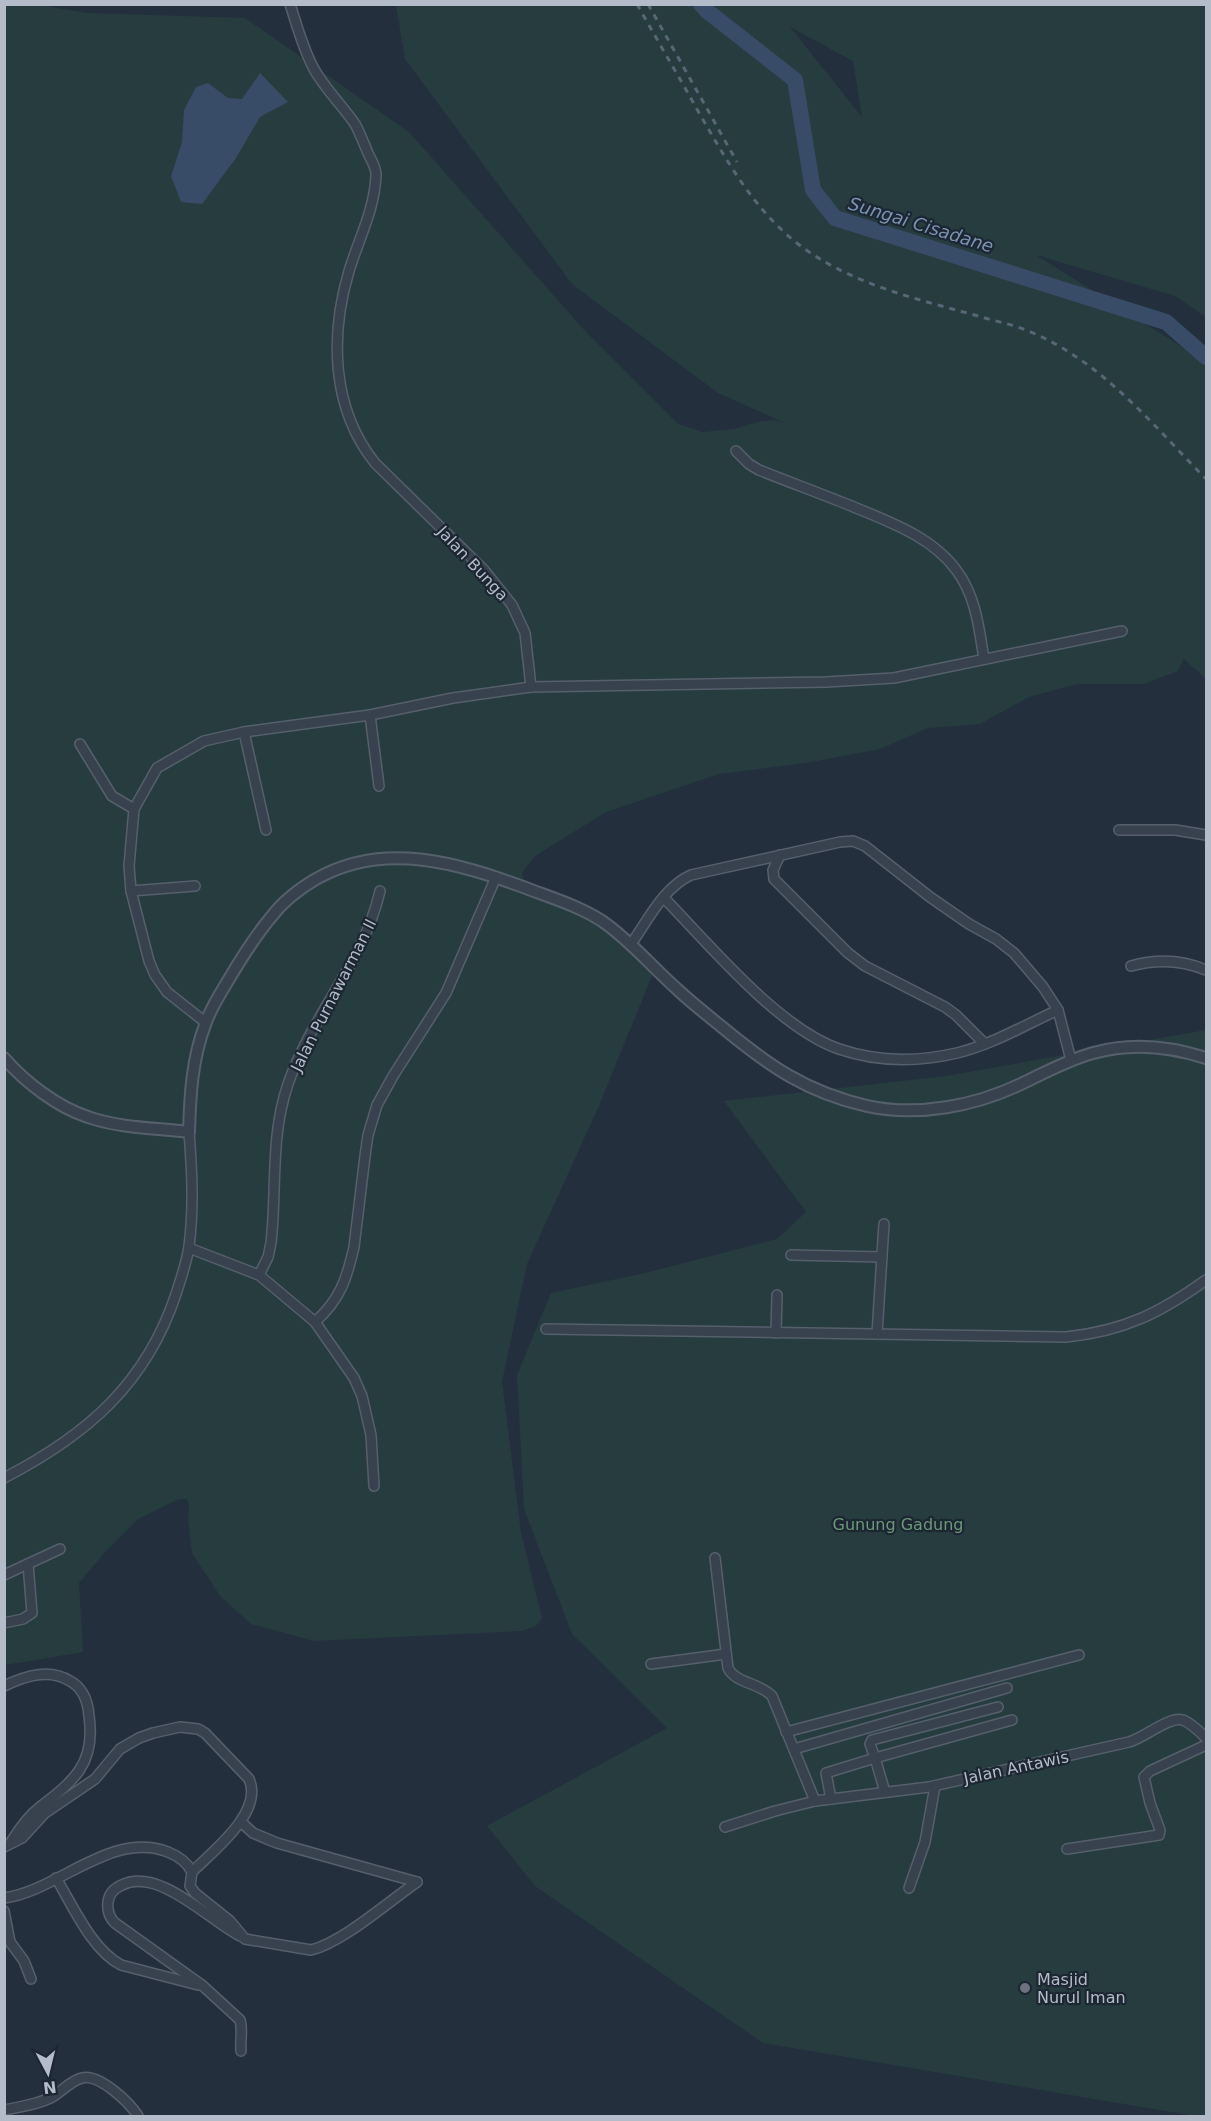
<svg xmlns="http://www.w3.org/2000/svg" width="1211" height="2121" font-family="'DejaVu Sans',sans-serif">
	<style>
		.green { fill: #263c3f; fill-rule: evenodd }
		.water { fill: #394c67 }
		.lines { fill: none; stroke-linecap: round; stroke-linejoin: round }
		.river { stroke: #394c67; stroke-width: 16 }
		.minor-casing { stroke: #565f6c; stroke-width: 12 }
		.tertiary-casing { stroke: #565f6c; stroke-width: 14 }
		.minor { stroke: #38414e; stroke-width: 9 }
		.tertiary { stroke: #38414e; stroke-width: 10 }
		.rail { stroke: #5a6575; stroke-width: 3; stroke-dasharray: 6 6; stroke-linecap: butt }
		.worship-dot { fill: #6b7280; stroke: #1d2633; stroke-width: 2 }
		.labels { text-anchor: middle; stroke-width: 4.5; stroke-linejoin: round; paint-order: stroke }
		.street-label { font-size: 16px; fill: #b4bcc9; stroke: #1d2633 }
		.park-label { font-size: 16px; fill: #6b9a76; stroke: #1d2633 }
		.poi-label { font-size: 16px; fill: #b4bcc9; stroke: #1d2633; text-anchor: start }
		.water-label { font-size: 18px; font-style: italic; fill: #7c92b1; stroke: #1d2633 }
	</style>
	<rect width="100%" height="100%" fill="#242f3e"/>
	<g class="green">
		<path d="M5,5H38L88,13L245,18L409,132L586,332L678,424L703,432L734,429L757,422L774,420L785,423L718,393L572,284L405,59L396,5H1206V317L1175,296L1036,255L1206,362V679L1184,659L1178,671L1144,684H1077L1029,697L980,724L928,728L880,749L806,763L719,774L606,812L535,856L522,873L525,883L594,910L621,929L648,952L653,961L652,976L598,1108L527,1264L502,1382L521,1533L542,1618L536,1626L521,1631L314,1641L251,1624L220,1596L192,1553L188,1520L189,1505L187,1499H179L138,1519L107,1550L79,1583L83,1652L5,1665ZM790,27L853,61L862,117Z"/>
		<path d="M1206,1030V2116H1195L763,2043L535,1886L487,1826L667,1728L572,1634L524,1509L517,1375L551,1293L645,1273L777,1239L806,1212L724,1101L946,1076Z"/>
	</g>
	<path class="water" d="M260,73L288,102L260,117L236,158L202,204L181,202L171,176L182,142L184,110L196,87L208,83L228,98L242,99Z"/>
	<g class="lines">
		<path class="river" d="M701,4L707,11L795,80L813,190L835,218L1166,322L1206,357"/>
		<defs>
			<g id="minor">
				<path d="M736,451L749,464L759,470C789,482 819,493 849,505C887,521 932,536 957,571C976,597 979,628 984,659"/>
				<path d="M531,687L826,682L894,678L1122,631"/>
				<path d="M370,715L379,786"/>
				<path d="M244,732L266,830"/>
				<path d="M80,744L112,796L134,809"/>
				<path d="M1119,830H1175L1206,835"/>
				<path d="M780,855L773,870L774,879L848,953L865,966L945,1007L956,1015L984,1043"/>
				<path d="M131,891L195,886"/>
				<path d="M664,898C709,944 778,1028 839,1049C877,1062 918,1062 957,1053C991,1045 1025,1025 1058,1010"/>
				<path d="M631,944C648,920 664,887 691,875L840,842L853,841L865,846L930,897L969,924L996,939L1014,953L1043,987L1058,1010L1071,1060"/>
				<path d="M1131,966C1156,959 1182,960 1206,970"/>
				<path d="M205,1022L167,992L155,975L149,961L131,891L129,866L134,809L157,768L204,741L244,732L370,715L453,698L531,687L525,633L512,605L484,570L375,463C331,408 330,335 349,271C359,238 375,209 376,174C376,167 371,160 368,153C364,144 360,133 355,124C342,105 325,89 314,69C303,49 297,26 290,4"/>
				<path d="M189,1248L259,1275L315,1322L354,1378L362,1396L371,1435L374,1486"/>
				<path d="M791,1255L882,1257"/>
				<path d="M259,1275L268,1257L271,1243C277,1190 270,1136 288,1084C311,1016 364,962 380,891"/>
				<path d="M315,1322C340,1300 347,1278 354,1247L365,1156L368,1135L377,1105L393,1076L446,993L496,877"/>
				<path d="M546,1329L1066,1337C1124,1331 1160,1313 1206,1280"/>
				<path d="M776,1333L777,1295"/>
				<path d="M877,1334L884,1224"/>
				<path d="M4,1478C87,1435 146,1384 176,1294C181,1278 187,1262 189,1246C194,1208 192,1170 189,1132"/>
				<path d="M715,1558L728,1668C735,1683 760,1683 772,1696L815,1801"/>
				<path d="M4,1575L60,1549"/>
				<path d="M4,1623L23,1619L32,1613L28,1564"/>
				<path d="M651,1664L726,1654"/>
				<path d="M4,1686C25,1676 49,1668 70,1681C83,1688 88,1702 89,1716C96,1763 74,1781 40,1807C28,1816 19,1829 11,1842"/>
				<path d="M786,1732L1079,1655"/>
				<path d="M794,1749L1007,1688"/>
				<path d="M885,1792L875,1758L1012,1720"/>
				<path d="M831,1799L826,1773L875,1758L870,1744L872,1740L998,1707"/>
				<path d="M241,1822L253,1833L277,1843L417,1882"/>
				<path d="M725,1827L775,1811L815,1801L929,1787L1129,1742C1144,1738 1169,1716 1183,1720C1191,1723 1200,1732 1206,1738"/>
				<path d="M4,1847L22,1838L45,1813L95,1779L120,1749L139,1738L153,1733L180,1727L198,1729L205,1733L249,1779C264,1812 213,1851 192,1872L190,1886L195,1893L230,1921L245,1939L311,1950C343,1942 388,1902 417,1882"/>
				<path d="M1067,1849L1159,1835L1160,1830L1150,1803L1144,1777L1150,1771L1206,1745"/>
				<path d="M56,1878C73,1906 92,1950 121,1965L198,1985"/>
				<path d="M909,1888L925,1842L935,1786"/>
				<path d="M4,1898C58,1891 111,1830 168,1852C178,1856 187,1862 192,1872"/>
				<path d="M4,1911L10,1942L24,1961L31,1979"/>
				<path d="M240,1936C209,1920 159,1867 122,1885C115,1888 109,1893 108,1902C107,1910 109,1917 115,1923L203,1986L240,2020C243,2030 240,2040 241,2051"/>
				<path d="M4,2110C20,2107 40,2104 54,2096C63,2090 72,2080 82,2078C99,2073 130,2103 138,2116"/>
			</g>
			<path id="tertiary" d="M4,1058C25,1082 57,1107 88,1117C119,1128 156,1128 189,1132C190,1096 192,1059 205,1025C210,1009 220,994 229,979C242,957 255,936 272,916C284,900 299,889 316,879C384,840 457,863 526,888C552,898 579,906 602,921C631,941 652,967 678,990C692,1003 707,1015 722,1027C769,1066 806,1092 867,1106C918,1117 976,1106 1023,1083C1046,1072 1068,1060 1093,1053C1132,1042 1169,1046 1206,1058"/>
		</defs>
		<use href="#minor" class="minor-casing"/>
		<use href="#tertiary" class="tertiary-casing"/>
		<use href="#minor" class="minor"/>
		<use href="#tertiary" class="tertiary"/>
		<g class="rail">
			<path d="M637,4C657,40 678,75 698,111C727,161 754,211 802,247C854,285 917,299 978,316C994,321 1011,324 1026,330C1101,360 1151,423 1206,479"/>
			<path d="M648,4L737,162"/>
		</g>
	</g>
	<circle class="worship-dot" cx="1025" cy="1988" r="6"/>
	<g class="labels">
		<g class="street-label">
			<text transform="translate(473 563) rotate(47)" y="6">Jalan Bunga</text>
			<text transform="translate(333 995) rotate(-63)" y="6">Jalan Purnawarman II</text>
			<text transform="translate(1016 1767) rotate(-12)" y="6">Jalan Antawis</text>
		</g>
		<g class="park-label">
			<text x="898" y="1530">Gunung Gadung</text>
		</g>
		<g class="poi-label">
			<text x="1037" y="1985">Masjid<tspan x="1037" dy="18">Nurul Iman</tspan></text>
		</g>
		<g class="water-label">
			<text transform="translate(921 225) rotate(17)" y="6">Sungai Cisadane</text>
		</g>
	</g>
	<rect width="1211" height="2121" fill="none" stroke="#b4bcc9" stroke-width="12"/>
	<g transform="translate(48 2073) rotate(173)" stroke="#1d2633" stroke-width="4.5" paint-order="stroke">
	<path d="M0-4.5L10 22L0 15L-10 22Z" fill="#b4bcc9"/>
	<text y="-9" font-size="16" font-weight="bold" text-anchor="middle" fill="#b4bcc9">N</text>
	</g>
</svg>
